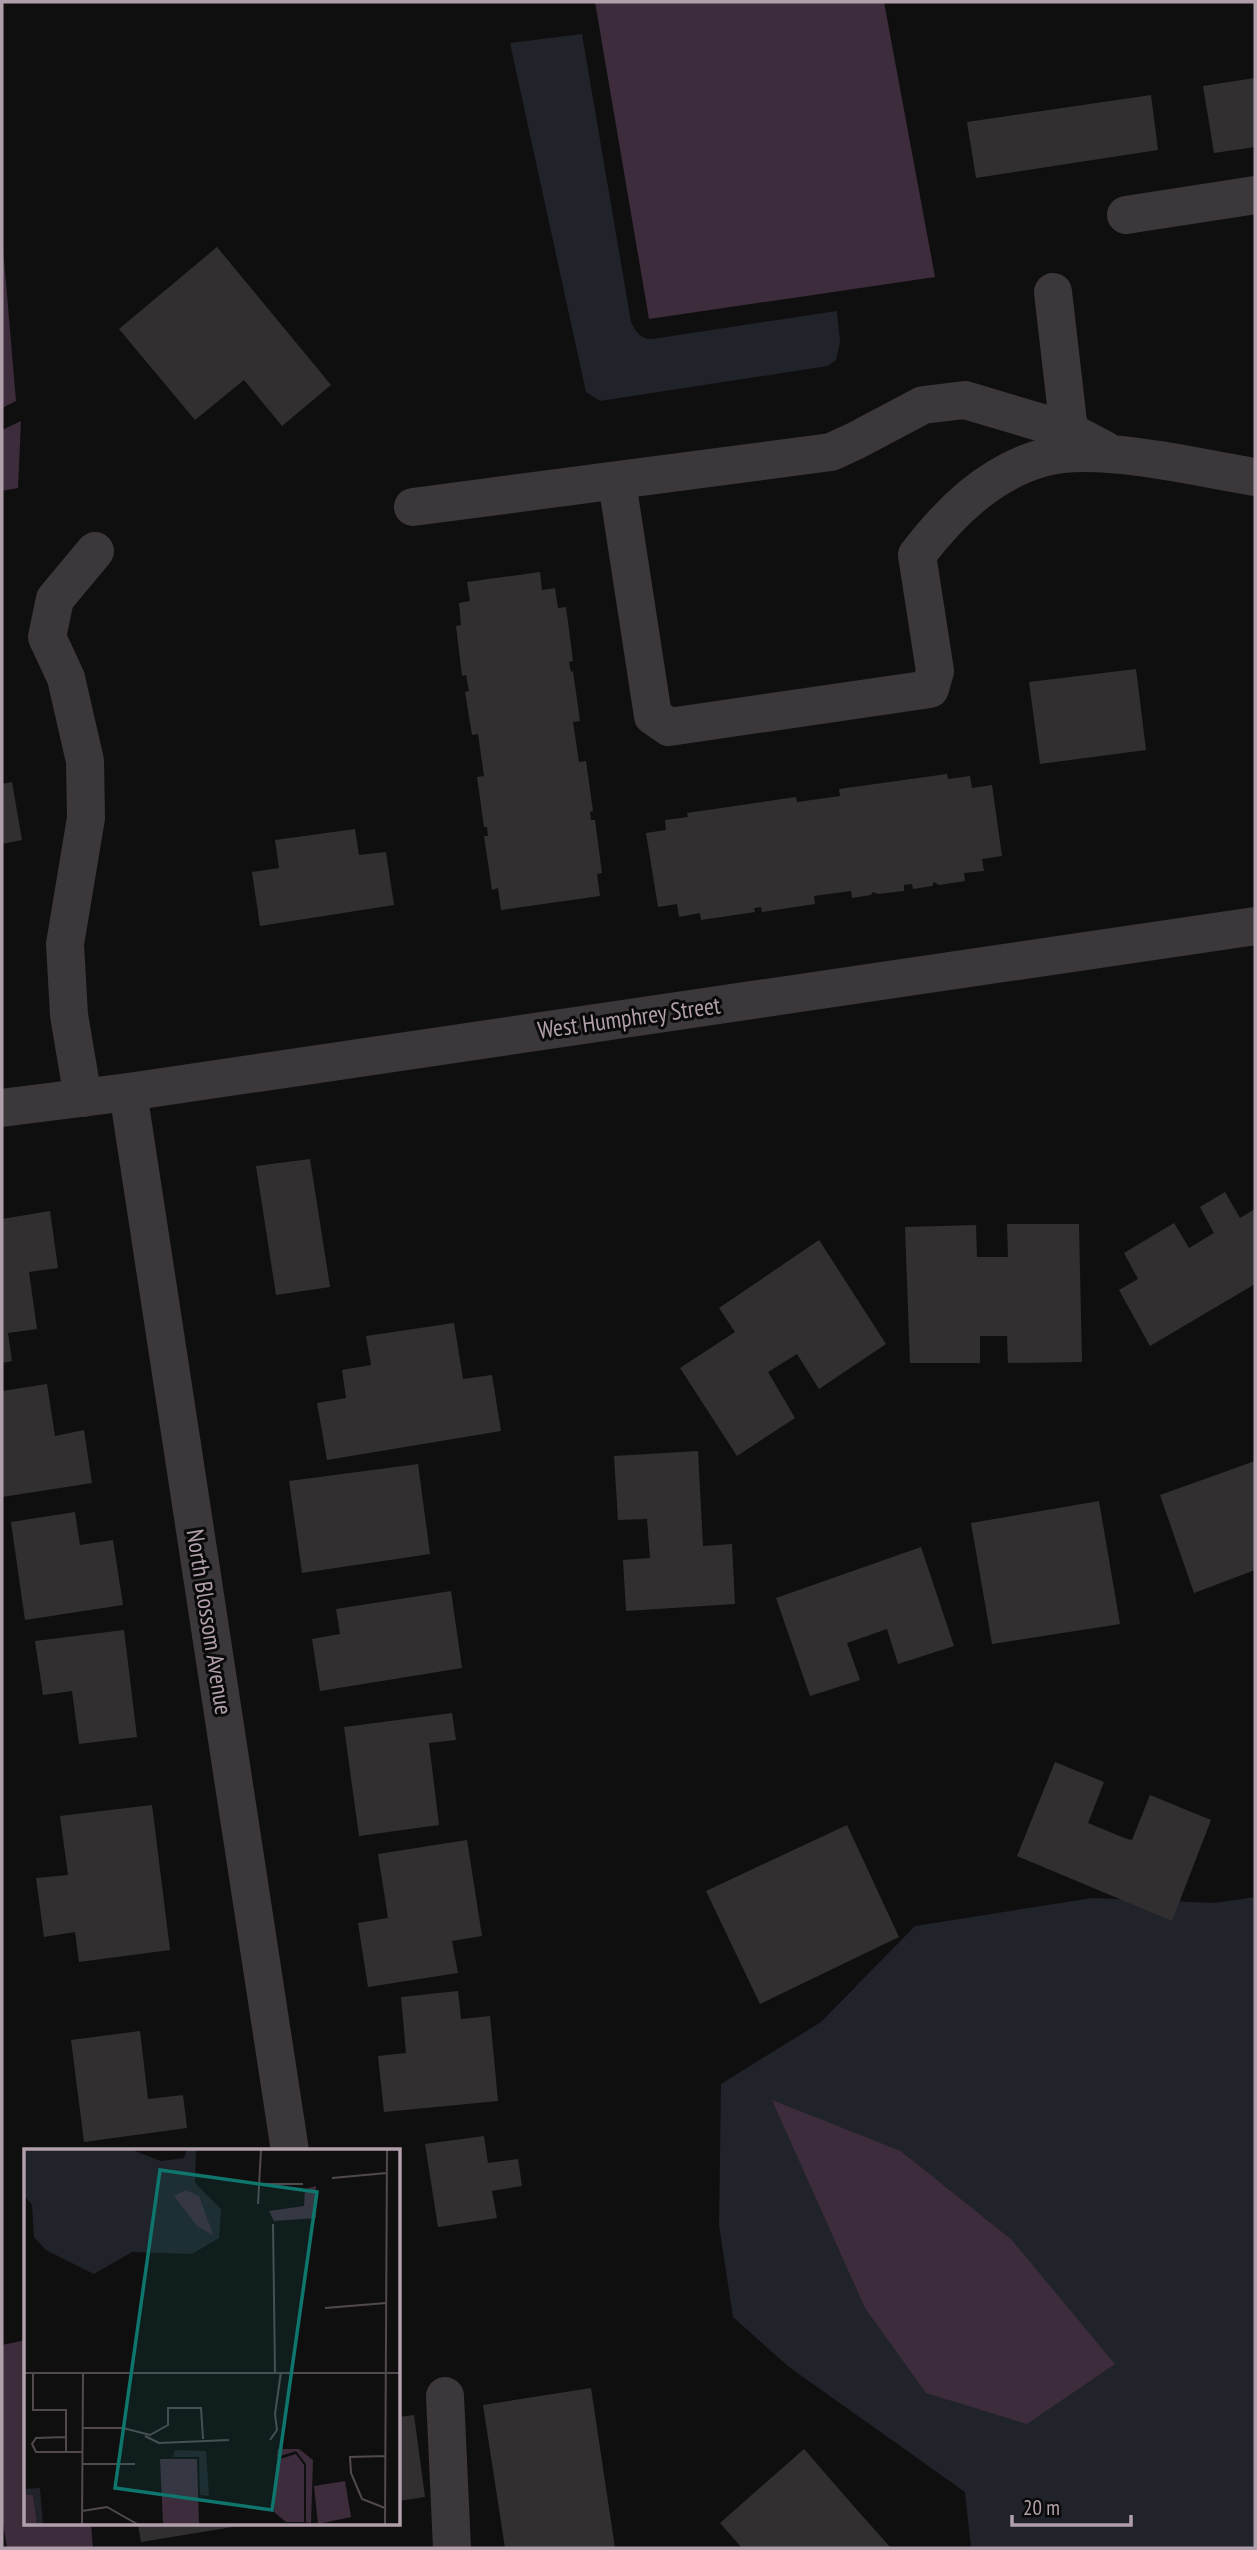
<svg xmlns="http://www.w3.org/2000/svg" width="1257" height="2550" font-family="'PT Sans Narrow',sans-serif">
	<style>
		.green { fill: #21232b; fill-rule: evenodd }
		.water { fill: #3d2c3b }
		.building { fill: #322f31 }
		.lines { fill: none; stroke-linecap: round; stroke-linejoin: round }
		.minor { stroke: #3c373a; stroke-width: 38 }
		.labels { text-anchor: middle; stroke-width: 6; stroke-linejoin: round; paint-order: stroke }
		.street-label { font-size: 24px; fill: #b1a0ac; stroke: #0b0a0a }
		.inset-road { fill: none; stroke: #50494e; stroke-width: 2 }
		.view { fill: #0f766e; fill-opacity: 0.15; stroke: #0f766e; stroke-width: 3.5 }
		.inset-edge { fill: none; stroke: #b1a0ac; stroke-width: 3.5 }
	</style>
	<rect width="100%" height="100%" fill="#100f0f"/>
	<g class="green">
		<path d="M582,34L631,322C636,332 640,339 652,339L837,311L840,342L836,360L828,366L600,401L586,392L510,43Z"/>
		<path d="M1255,1897V2548H971L965,2492L789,2367L733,2317L719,2225L721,2084L821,2022L915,1926L1092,1898L1214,1903ZM773,2101L901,2151L1011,2239Z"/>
	</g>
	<g class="water">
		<path d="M595,2H884L935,277L649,319Z"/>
		<path d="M2,236L16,401L2,408Z"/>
		<path d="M21,421L18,488L2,491V430Z"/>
		<path d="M772,2100L901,2151L1011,2239L1115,2364L1027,2424L926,2393L865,2308Z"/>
		<path d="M26,2340V2524H91L93,2548H7L2,2517V2345Z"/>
	</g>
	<g class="building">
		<path d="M1255,78V147L1214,153L1203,86Z"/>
		<path d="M1151,95L1158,150L976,178L967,122Z"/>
		<path d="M217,247L331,385L282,426L244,380L195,420L119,329Z"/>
		<path d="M540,572L542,590L555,588L558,608L566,607L573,661L569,662L571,672L573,671L580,721L573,722L579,762L586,761L593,811L590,812L591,820H595L602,873L597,874L600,896L501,910L498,888L492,890L484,836H488L487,827H484L477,777L484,776L478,734L472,735L465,692L469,691L466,675L462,676L456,626L461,625L459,603L470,601L467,582Z"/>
		<path d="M1136,669L1146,750L1040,764L1029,682Z"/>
		<path d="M947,774L948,779L970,776L972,788L992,785L1002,856L982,859L984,871L964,873L965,881L939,885L934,882L932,886L913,889L912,884L904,885V891L878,894L873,892L871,895L852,898L851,891L814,896L815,904L762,912L761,907L754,908L755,912L701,920L700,913L679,917L677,904L658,907L646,833L666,830L665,820L688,817L687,813L796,797L797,802L840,796L839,789Z"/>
		<path d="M12,782L22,840L2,844V784Z"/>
		<path d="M355,829L359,855L386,852L394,905L260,926L252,872L279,868L275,840Z"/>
		<path d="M310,1159L330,1287L276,1295L256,1166Z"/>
		<path d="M1225,1192L1240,1218L1255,1209V1284L1150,1346L1119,1290L1138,1279L1124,1253L1174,1223L1189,1248L1214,1233L1200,1207Z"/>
		<path d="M50,1211L58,1268L29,1272L37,1329L8,1333L12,1361L2,1363V1219Z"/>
		<path d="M1007,1224H1079L1082,1362L1008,1363L1007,1336H980V1363H910L905,1227L976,1225L977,1257H1008Z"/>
		<path d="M819,1240L886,1344L819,1389L797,1354L768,1372L795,1418L737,1456L680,1368L735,1332L719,1308Z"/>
		<path d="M454,1323L463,1379L492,1375L501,1431L327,1460L317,1403L346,1398L342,1370L371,1365L366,1336Z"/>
		<path d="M47,1384L55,1436L84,1430L92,1483L2,1497V1391Z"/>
		<path d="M698,1451L703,1546L732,1544L735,1604L626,1611L623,1560L650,1558L647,1519L618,1520L614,1456Z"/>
		<path d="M1255,1461V1570L1194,1593L1160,1495Z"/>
		<path d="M418,1464L430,1554L302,1573L289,1481Z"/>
		<path d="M1099,1501L1120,1624L992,1644L971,1523Z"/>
		<path d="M75,1512L80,1545L113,1540L123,1605L25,1620L11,1522Z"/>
		<path d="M921,1547L954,1646L898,1664L887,1629L847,1643L860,1680L810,1696L776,1598Z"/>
		<path d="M451,1591L462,1668L320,1691L312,1639L340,1634L336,1609Z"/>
		<path d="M124,1630L137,1737L79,1744L72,1691L43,1695L35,1641Z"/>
		<path d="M452,1713L456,1740L429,1743L439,1825L359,1836L344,1727Z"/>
		<path d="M1055,1762L1104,1782L1088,1823L1127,1839L1132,1840L1150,1795L1211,1820L1172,1921L1017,1856Z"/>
		<path d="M152,1805L170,1950L79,1962L75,1932L44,1937L36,1878L68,1875L60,1816Z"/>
		<path d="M847,1825L899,1937L760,2004L706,1891Z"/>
		<path d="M467,1840L482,1936L452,1941L458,1973L368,1987L358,1923L388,1918L378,1854Z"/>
		<path d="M458,1991L461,2019L490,2016L498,2101L384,2112L378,2056L406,2053L401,1997Z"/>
		<path d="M140,2031L148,2099L183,2095L187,2128L84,2142L71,2040Z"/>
		<path d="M484,2136L488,2163L518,2159L522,2186L492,2191L497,2218L438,2227L425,2144Z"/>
		<path d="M591,2388L615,2548H505L483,2405Z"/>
		<path d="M414,2415L425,2497L399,2501V2417Z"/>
		<path d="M804,2449L857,2510L891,2548H742L720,2523Z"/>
		<path d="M138,2524H244L245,2525L141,2542Z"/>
	</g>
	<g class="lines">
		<g class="minor">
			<path d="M1126,215L1255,195"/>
			<path d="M1053,292L1069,431"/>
			<path d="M617,482L653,716L669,727L930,689L935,671L917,555C949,513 989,473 1042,458C1096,442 1198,468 1255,477"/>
			<path d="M413,507L831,452L855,441L923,405L965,400L1069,431L1105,450"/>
			<path d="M128,1092L290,2151"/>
			<path d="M83,1098L69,1015L65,944L86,818L85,761L66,678L47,637L55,599L95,551"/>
			<path d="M2,1108L128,1092L1255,926"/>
			<path d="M445,2396L452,2548"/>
		</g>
	</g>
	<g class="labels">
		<g class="street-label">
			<text transform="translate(629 1018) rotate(-8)" y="8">West Humphrey Street</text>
			<text transform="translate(209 1622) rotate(81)" y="8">North Blossom Avenue</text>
		</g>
	</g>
	<g transform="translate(24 2149)">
		<rect width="376" height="376" fill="#100f0f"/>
		<path d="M0,1H108L137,12L160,9L163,1H172L171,34L197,60L195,89L168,105L108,103L70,125L22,101L10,88L8,56L0,46ZM151,301L182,302L185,347L176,346L175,308H149ZM16,339L19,375H13L9,346L0,345V340Z" fill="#21232b"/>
		<path d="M292,37V69L250,72L245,62L280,57L281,40ZM162,41L175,47L189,86L173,77L150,47ZM254,300H275L289,311L287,374L282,373V315L272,302L253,308ZM272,305L280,316V373H262L250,363L253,311ZM136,310H173L175,375H139ZM321,332L327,368L294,375L290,337ZM0,345L9,346L13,375H0Z" fill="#3d2c3b"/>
		<path class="inset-road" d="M308,29L363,24M236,35H279M234,55L237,1M249,75L251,223M301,159L362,154M0,224H377M9,224V261H42V303H59M59,279H99L126,286L144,276V259H177L179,290M121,287L135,294L205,291M42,288L12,289L8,295L12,303H42M246,291L253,281L251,265L257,223M59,315H111M361,359L338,350L327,324L326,308L362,307M58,362L83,358L113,375M58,375L59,224M361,375L363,1"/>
		<path class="view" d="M136,21L293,43L248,361L91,339Z"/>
		<rect width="376" height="376" class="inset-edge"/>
	</g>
	<rect width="1257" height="2550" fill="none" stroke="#b1a0ac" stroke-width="7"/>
	<path d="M1012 2515v10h119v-10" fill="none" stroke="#b1a0ac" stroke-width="3.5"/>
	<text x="1023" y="2515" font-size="21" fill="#b1a0ac" stroke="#0b0a0a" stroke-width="5" paint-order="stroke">20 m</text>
</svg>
